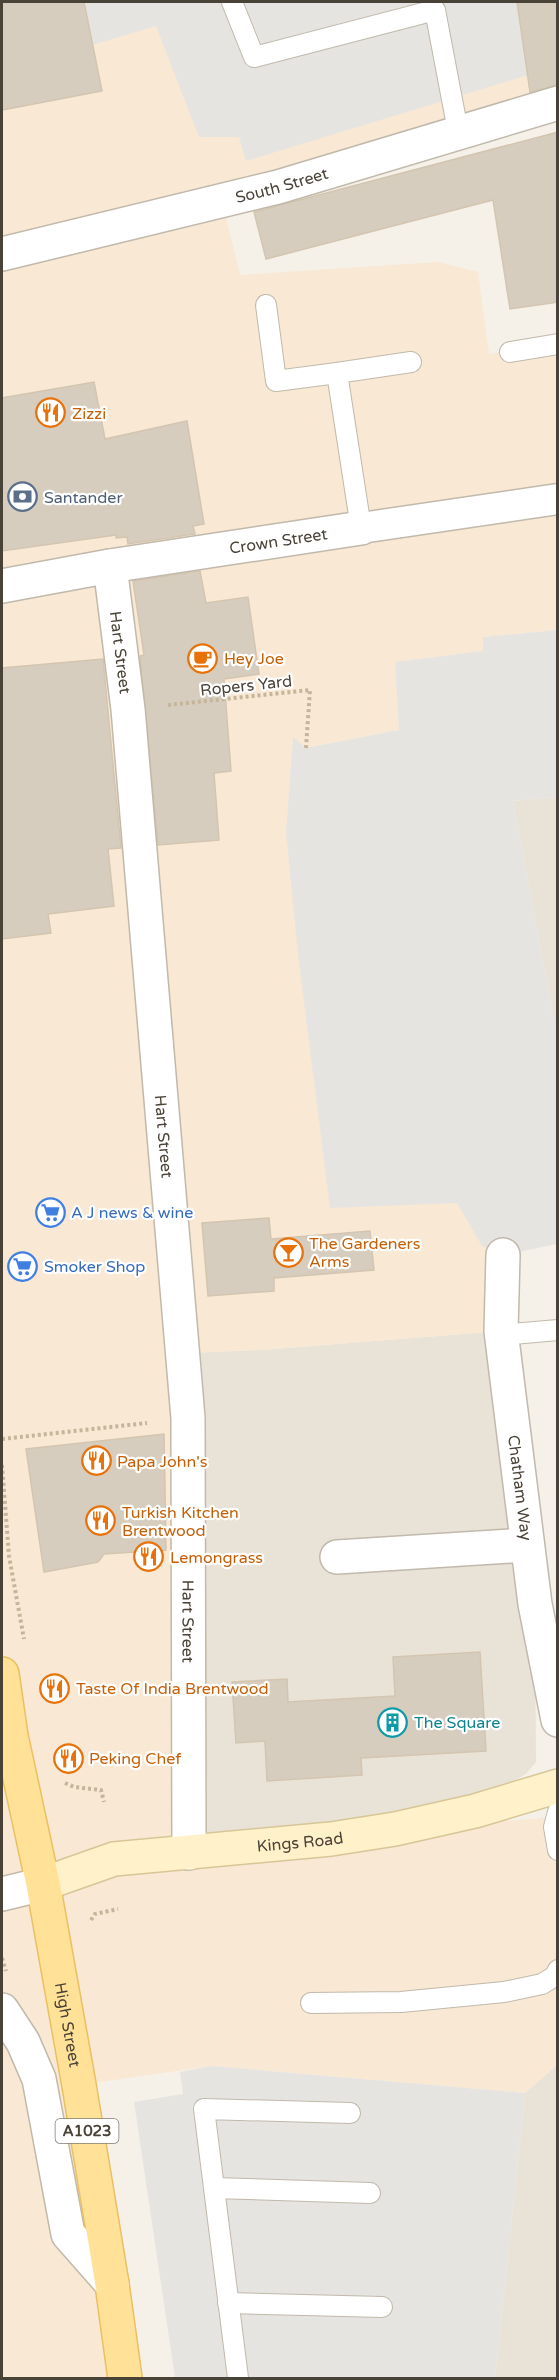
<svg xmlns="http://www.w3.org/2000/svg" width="559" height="2380" font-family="'Varela Round',sans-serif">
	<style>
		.residential { fill: #e9e3d7 }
		.commercial { fill: #f8e8d4 }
		.parking { fill: #e6e4e1 }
		.building { fill: #d7cdbe; stroke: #d3c5b0; stroke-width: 1.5 }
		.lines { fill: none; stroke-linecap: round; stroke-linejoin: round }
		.service-casing { stroke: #c1b9ab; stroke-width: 22 }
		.pedestrian-casing { stroke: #c1b9ab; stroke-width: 33 }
		.minor-casing { stroke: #c1b9ab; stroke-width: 36 }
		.tertiary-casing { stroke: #c1b9ab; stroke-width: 36 }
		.secondary-casing { stroke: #d7c697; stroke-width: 36 }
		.primary-casing { stroke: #eac062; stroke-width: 36 }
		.path { stroke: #c4b59b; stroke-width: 4; stroke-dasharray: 3 3; stroke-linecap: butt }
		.service { stroke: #fff; stroke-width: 20 }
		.pedestrian { stroke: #fff; stroke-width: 30 }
		.minor { stroke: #fff; stroke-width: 33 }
		.tertiary { stroke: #fff; stroke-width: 33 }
		.secondary { stroke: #fff1c9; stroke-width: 33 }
		.primary { stroke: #ffe198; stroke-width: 33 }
		.labels { text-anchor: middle; stroke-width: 4.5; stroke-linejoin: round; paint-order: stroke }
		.shield { fill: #fff; stroke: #807b73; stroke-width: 1.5 }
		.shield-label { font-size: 15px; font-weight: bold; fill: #494237 }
		.street-label { font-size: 16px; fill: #494237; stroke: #fff }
		.food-label { font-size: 16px; fill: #c56008; stroke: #fff; text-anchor: start }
		.service-label { font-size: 16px; fill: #4e5e75; stroke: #fff; text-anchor: start }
		.shop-label { font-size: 16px; fill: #366cbe; stroke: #fff; text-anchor: start }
		.culture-label { font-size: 16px; fill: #0d838f; stroke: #fff; text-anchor: start }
	</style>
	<rect width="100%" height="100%" fill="#f5f1e9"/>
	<g class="residential">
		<path d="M557,797V1038L513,801Z"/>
		<path d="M501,1331L535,1604L536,1762L526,1774L497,1791L395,1829L189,1853L184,1353L261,1350Z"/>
		<path d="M557,2065V2378H495L525,2093Z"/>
	</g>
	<path class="commercial" d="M2,2H557V114L222,201L240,275L438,262L478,272L489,354L557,344V630L484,637V651L395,662L399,730L306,748L293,738L286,832L302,978L458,1203L482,1246L503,1255L501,1331L261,1350L185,1353L189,1853L395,1829L557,1817V2065L525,2093L211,2066L79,2085L125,2378H2Z"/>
	<g class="parking">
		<path d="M84,2H517L528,75L246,161L239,137H199L156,26L92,45Z"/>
		<path d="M557,630V797L513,801L557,1038V1244L503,1255L482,1246L457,1203L330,1208L298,954L286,832L293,737L306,748L399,730L395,662L483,651V637Z"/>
		<path d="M211,2066L525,2093L495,2378H175L134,2102L183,2094L180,2072Z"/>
	</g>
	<g class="building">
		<path d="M2,2H84L102,91L2,110Z"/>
		<path d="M517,2H558V85L530,92Z"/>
		<path d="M558,132V302L510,309L493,200L266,259L254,212Z"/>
		<path d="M94,382L105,439L187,421L204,524L193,526L195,534L128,544L127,537L116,538V535L2,551V398Z"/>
		<path d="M200,571L206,603L248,597L259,674L224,679L231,771L214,773L219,840L158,845L140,656L144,655L133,581Z"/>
		<path d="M103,659L121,848L108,849L114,906L48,914L51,933L2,939V668Z"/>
		<path d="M269,1218L271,1239L370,1231L374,1270L274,1278V1291L208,1296L202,1223Z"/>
		<path d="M164,1434L166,1550L104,1554L98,1562L44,1572L26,1449Z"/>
		<path d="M480,1652L486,1751L361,1758L362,1775L267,1781L265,1741L236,1743L232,1682L287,1679L288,1702L395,1696L393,1657Z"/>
	</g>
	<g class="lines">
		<defs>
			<g id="service">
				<path d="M232,2L254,57L435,10L458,131"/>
				<path d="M266,305L276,381L337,373"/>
				<path d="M510,352L558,344"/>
				<path d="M361,528L337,373L411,362"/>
				<path d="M501,1335L558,1330"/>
				<path d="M558,1812L554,1827L558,1850"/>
				<path d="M311,2003L401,2002L504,1992L542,1984L555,1976L558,1970"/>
				<path d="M214,2188L204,2109L350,2113"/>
				<path d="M228,2303L382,2307"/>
				<path d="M238,2378L214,2188L370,2193"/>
			</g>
			<path id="pedestrian" d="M361,528L558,499"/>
			<g id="minor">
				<path id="s1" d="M2,254L278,187L558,103"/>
				<path id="s2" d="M110,566L128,709L188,1418L189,1853"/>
				<path id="s3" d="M2,586L110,566L361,528"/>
				<path id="s4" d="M503,1255L501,1331L535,1604L558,1720"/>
				<path d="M337,1557L527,1545"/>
			</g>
			<g id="tertiary">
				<path d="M2,1894L43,1884"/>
				<path d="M2,2010L23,2042L39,2079L68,2234L112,2284"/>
			</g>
			<g id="secondary">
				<path id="s5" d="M43,1884L114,1859L331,1839L395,1829L475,1811L558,1786"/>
			</g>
			<g id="primary">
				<path id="s6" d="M2,1674L11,1736L43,1884L79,2085L112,2284L125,2378"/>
			</g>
		</defs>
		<use href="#service" class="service-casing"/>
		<use href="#pedestrian" class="pedestrian-casing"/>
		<use href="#minor" class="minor-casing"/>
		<use href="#tertiary" class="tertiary-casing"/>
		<use href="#secondary" class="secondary-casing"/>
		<use href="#primary" class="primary-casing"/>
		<g class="path">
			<path d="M168,705L310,690L306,748"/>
			<path d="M2,1439L147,1423"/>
			<path d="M2,1465L9,1556L24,1639"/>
			<path d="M65,1783L74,1787L101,1790L104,1802"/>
			<path d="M91,1920L95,1914L118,1909"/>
			<path d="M2,1958L6,1971"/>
		</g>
		<use href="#service" class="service"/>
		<use href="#pedestrian" class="pedestrian"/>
		<use href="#minor" class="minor"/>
		<use href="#tertiary" class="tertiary"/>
		<use href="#secondary" class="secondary"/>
		<use href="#primary" class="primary"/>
	</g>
	<defs>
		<symbol id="restaurant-ring" viewBox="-11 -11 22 22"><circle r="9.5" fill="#fff" stroke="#e8710a" stroke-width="1.5"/><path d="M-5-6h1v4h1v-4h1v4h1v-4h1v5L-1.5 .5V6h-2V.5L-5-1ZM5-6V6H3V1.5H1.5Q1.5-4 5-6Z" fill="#e8710a"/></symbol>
		<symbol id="bank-ring" viewBox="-11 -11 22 22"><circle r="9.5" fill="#fff" stroke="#5c6f8a" stroke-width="1.5"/><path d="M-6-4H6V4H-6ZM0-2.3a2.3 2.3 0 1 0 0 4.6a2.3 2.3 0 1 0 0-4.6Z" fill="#5c6f8a"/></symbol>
		<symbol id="cafe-ring" viewBox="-11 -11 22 22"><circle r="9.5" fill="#fff" stroke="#e8710a" stroke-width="1.5"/><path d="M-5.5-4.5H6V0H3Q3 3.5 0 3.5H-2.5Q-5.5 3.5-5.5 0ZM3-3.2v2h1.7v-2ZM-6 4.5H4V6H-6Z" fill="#e8710a"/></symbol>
		<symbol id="supermarket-ring" viewBox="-11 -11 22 22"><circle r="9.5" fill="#fff" stroke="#3f7fe0" stroke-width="1.5"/><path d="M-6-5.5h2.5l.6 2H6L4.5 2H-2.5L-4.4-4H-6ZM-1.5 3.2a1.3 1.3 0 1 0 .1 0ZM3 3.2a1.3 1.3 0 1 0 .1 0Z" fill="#3f7fe0"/></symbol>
		<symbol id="bar-ring" viewBox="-11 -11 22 22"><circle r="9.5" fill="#fff" stroke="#e8710a" stroke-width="1.5"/><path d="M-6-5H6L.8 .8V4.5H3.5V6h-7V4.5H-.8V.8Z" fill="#e8710a"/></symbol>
		<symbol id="building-ring" viewBox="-11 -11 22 22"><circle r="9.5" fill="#fff" stroke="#0f9aa8" stroke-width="1.5"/><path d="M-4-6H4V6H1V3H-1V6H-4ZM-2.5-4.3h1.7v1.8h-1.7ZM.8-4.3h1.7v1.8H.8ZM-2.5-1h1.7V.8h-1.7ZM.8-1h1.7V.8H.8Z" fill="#0f9aa8"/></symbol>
	</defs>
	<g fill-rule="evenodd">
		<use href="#restaurant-ring" x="34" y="396" width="33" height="33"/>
		<use href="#bank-ring" x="6" y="480" width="33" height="33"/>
		<use href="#cafe-ring" x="186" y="642" width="33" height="33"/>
		<use href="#supermarket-ring" x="34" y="1196" width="33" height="33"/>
		<use href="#bar-ring" x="272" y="1236" width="33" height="33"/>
		<use href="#supermarket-ring" x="6" y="1250" width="33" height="33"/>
		<use href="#restaurant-ring" x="80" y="1444" width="33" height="33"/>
		<use href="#restaurant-ring" x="84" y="1504" width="33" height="33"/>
		<use href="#restaurant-ring" x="132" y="1540" width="33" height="33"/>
		<use href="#restaurant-ring" x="38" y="1672" width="33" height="33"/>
		<use href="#building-ring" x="376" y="1706" width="33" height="33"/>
		<use href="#restaurant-ring" x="52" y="1742" width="33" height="33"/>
	</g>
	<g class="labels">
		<rect class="shield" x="55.5" y="2119" width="63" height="24" rx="4.5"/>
		<g class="shield-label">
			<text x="87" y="2136">A1023</text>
		</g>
		<g class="street-label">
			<text dy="6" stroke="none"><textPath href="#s1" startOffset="288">South Street</textPath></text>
			<text dy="6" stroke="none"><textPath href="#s3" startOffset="280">Crown Street</textPath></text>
			<text dy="6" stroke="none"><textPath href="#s2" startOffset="87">Hart Street</textPath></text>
			<text transform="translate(246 685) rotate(-6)" y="6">Ropers Yard</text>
			<text dy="6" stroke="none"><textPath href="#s2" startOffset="573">Hart Street</textPath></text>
			<text dy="6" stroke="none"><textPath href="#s4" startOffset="234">Chatham Way</textPath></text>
			<text dy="6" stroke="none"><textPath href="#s2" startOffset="1059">Hart Street</textPath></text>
			<text dy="6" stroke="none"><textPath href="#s5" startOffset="262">Kings Road</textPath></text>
			<text dy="6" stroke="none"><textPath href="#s6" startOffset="357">High Street</textPath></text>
		</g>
		<g class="food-label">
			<text x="72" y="419">Zizzi</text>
			<text x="224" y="664">Hey Joe</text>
			<text x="309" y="1249">The Gardeners<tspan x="309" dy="18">Arms</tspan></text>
			<text x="117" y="1467">Papa John's</text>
			<text x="122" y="1518">Turkish Kitchen<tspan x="122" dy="18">Brentwood</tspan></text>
			<text x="170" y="1563">Lemongrass</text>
			<text x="76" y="1694">Taste Of India Brentwood</text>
			<text x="89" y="1764">Peking Chef</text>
		</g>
		<g class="service-label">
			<text x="44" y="503">Santander</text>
		</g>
		<g class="shop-label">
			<text x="71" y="1218">A J news &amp; wine</text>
			<text x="44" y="1272">Smoker Shop</text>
		</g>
		<g class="culture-label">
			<text x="414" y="1728">The Square</text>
		</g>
	</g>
	<rect width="559" height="2380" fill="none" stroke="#494237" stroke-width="6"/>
</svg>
